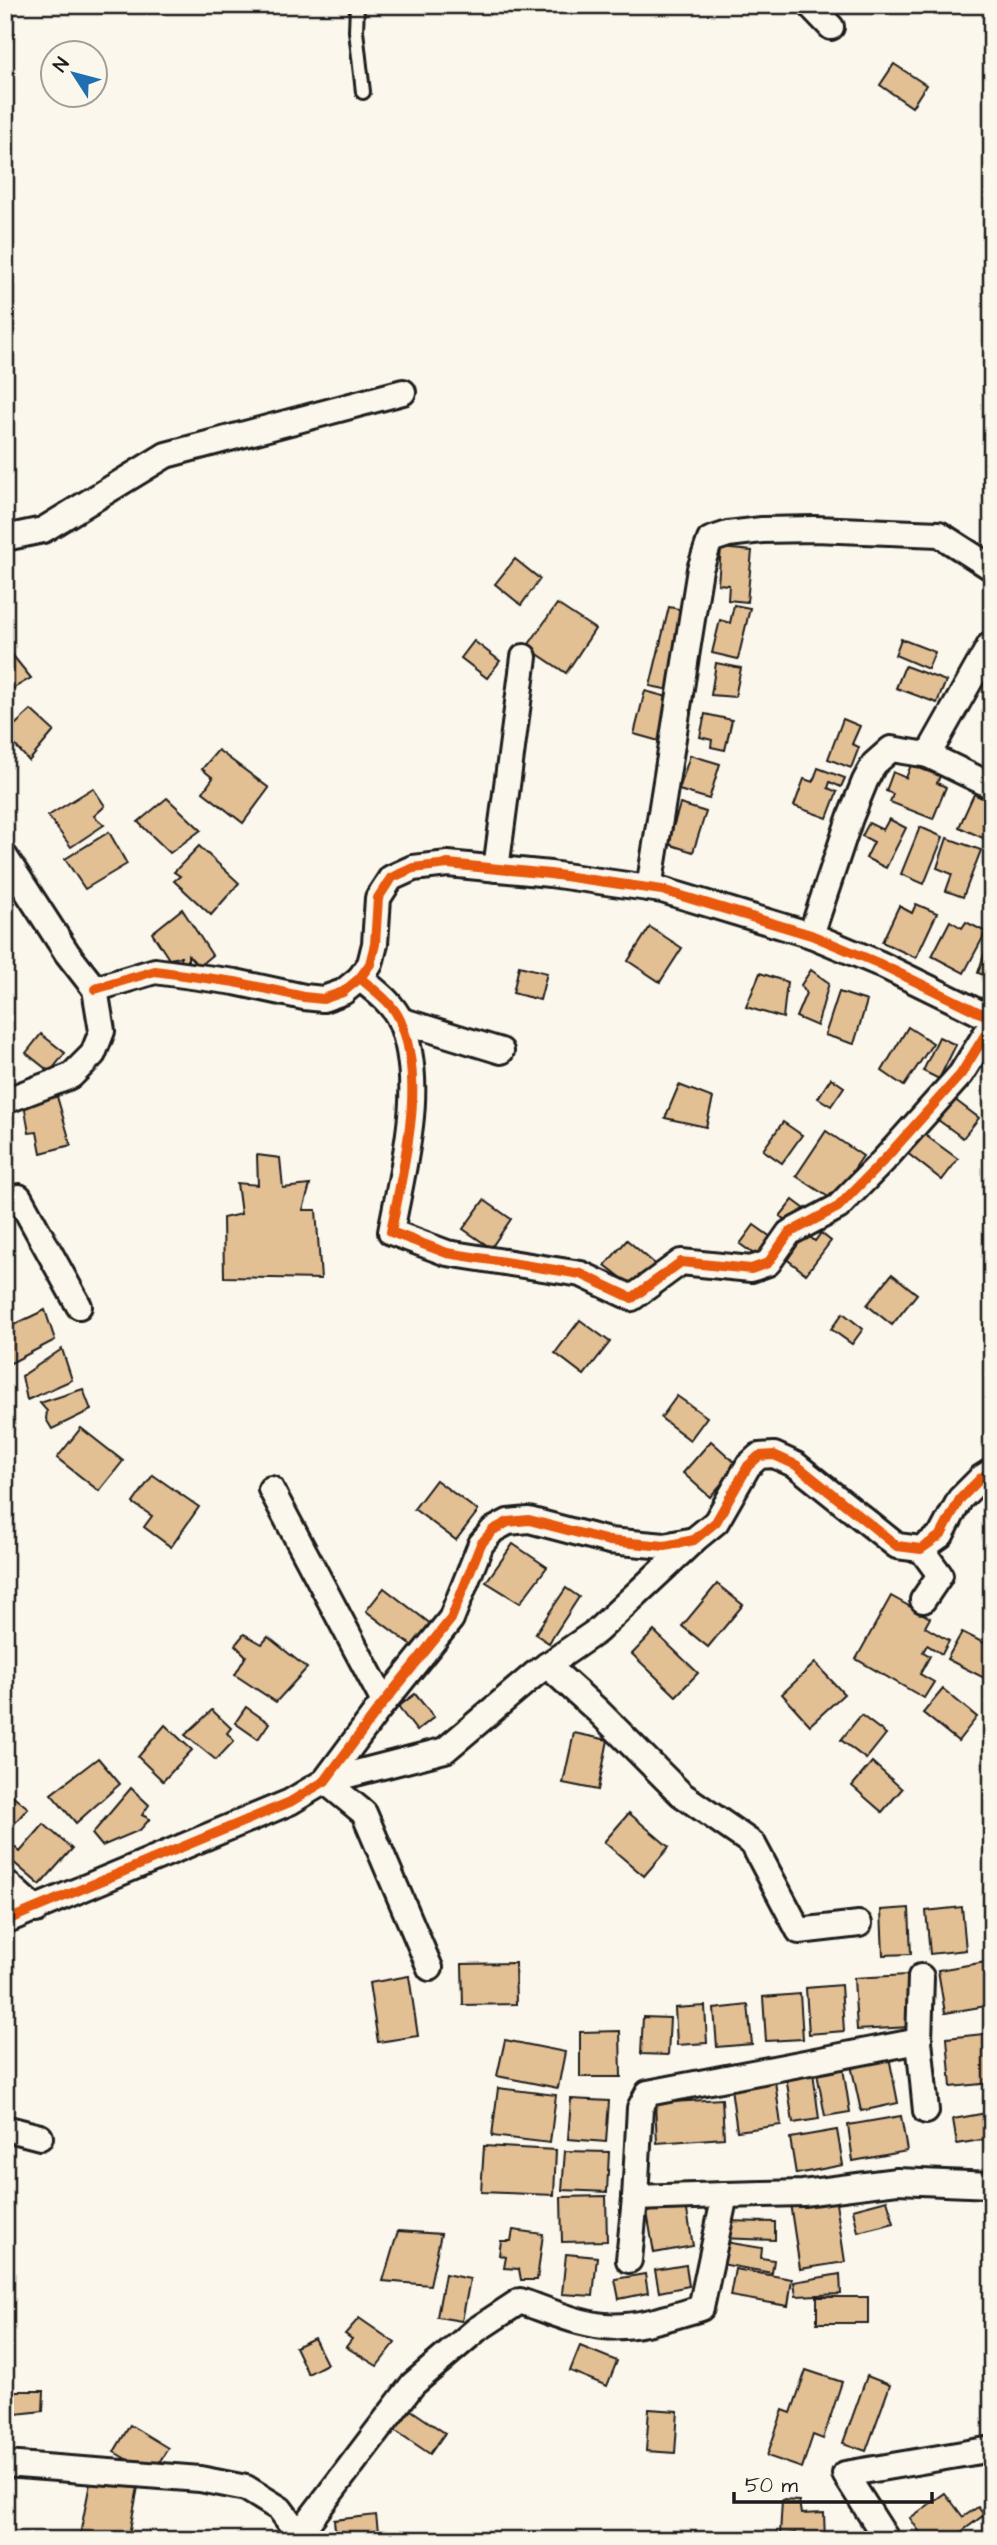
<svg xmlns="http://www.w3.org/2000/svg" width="997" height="2545" font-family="'Architects Daughter',sans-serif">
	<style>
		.building { fill: #e3bf94; stroke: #1c1c1c; stroke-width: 2 }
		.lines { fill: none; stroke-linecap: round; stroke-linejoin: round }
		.service-casing { stroke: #1c1c1c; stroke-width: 18 }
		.minor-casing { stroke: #1c1c1c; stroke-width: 30 }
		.service { stroke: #fbf7ec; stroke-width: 12 }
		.minor { stroke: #fbf7ec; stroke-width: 24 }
		.cycleway-casing { stroke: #fbf7ec; stroke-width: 15 }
		.cycleway { stroke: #e8590c; stroke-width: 10 }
	</style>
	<rect width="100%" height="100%" fill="#fbf7ec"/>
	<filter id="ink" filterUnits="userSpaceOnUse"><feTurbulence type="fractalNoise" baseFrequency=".0143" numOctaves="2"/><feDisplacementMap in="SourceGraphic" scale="14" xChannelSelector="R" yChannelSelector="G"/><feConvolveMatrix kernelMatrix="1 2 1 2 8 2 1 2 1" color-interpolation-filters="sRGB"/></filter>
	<g filter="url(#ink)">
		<g class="building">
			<path d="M894,64L926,85L912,107L880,85Z"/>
			<path d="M721,548L752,551L747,602L728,600L729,585L718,584Z"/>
			<path d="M515,559L540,579L521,605L495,584Z"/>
			<path d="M557,604L595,629L566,673L527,647Z"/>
			<path d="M734,605L750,608L738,659L712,653L720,620L730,623Z"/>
			<path d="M669,607L688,611L670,690L650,686Z"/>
			<path d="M901,639L935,652L928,669L895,655Z"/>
			<path d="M474,641L500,661L487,678L461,658Z"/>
			<path d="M10,652L31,678L5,693V656Z"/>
			<path d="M716,663L741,668L735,697L711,695Z"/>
			<path d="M905,666L946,681L937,703L896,688Z"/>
			<path d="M645,691L671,698L659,741L634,734Z"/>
			<path d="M31,710L54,731L29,761L5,734Z"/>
			<path d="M705,714L732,720L725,750L711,747L712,740L700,737Z"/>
			<path d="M843,719L860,726L852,744L859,747L851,768L828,759Z"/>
			<path d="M218,750L269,788L243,823L203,792L213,778L202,769Z"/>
			<path d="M690,755L720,764L709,799L679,790Z"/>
			<path d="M911,765L940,776L937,783L946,787L933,819L890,802L893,794L886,791L893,772L906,778Z"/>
			<path d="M818,768L845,778L841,787L830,782L828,788L837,792L827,818L794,806L804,779L813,782Z"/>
			<path d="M93,788L105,806L94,816L104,825L71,847L48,816Z"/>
			<path d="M974,794L992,803V828L987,840L959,827Z"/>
			<path d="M167,798L201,830L170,853L138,822Z"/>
			<path d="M680,804L706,812L693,852L668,844Z"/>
			<path d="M889,819L906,828L886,868L866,858L874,842L862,836L869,823L883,830Z"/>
			<path d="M920,827L943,837L924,884L901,874Z"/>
			<path d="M109,832L127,864L85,889L65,859Z"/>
			<path d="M947,838L981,850L963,897L946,891L952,874L937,868Z"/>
			<path d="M199,846L239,883L211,915L174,881L180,876L174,872Z"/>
			<path d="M916,904L937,913L916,958L882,942L899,906L912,913Z"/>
			<path d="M182,909L212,955L199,966L188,955V966H182L181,957L169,959L152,933Z"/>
			<path d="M950,921L962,928L966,922L986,932L964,973L932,956Z"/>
			<path d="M650,927L682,948L660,982L628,961Z"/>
			<path d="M987,946L992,948V978L978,973Z"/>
			<path d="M519,966L547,973L540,1000L513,993Z"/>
			<path d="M811,970L829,983L817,1026L796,1017L806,993L801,985Z"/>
			<path d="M760,973L787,982L783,1018L746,1007Z"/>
			<path d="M839,992L867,1001L854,1044L825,1035Z"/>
			<path d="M908,1027L933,1043L904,1086L882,1071Z"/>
			<path d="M41,1034L65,1053L50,1072L26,1053Z"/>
			<path d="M939,1037L956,1045L939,1079L923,1071Z"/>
			<path d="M831,1078L844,1087L831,1106L818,1098Z"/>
			<path d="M679,1085L713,1098L706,1127L665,1118Z"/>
			<path d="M56,1093L71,1145L41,1153L37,1132L29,1133L24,1104Z"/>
			<path d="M954,1099L979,1118L963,1138L938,1120Z"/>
			<path d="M783,1122L802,1135L782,1163L763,1150Z"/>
			<path d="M826,1131L863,1156L833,1200L796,1176Z"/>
			<path d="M921,1132L958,1159L942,1180L906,1152Z"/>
			<path d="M257,1155L280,1158L283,1188L310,1185L303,1210H316L321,1279L224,1277L223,1218L241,1214L237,1183L258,1185Z"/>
			<path d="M484,1200L511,1219L491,1248L463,1229Z"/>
			<path d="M793,1200L809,1212L796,1229L780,1216Z"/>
			<path d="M754,1225L778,1242L765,1262L740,1244Z"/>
			<path d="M800,1229L815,1241L821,1233L831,1241L806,1274L780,1254Z"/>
			<path d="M627,1240L655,1264L636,1289L605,1265Z"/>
			<path d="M892,1274L917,1294L892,1325L867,1305Z"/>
			<path d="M45,1310L55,1340L5,1366V1329Z"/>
			<path d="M843,1313L863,1329L852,1344L831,1329Z"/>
			<path d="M580,1320L610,1342L584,1375L555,1353Z"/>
			<path d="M62,1349L72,1380L27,1400L22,1376Z"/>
			<path d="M83,1389L91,1410L52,1429L46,1419L47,1411L40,1403Z"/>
			<path d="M677,1396L707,1417L690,1440L661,1418Z"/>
			<path d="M81,1428L123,1461L99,1491L57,1458Z"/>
			<path d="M711,1441L738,1465L710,1497L683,1473Z"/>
			<path d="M153,1475L199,1507L171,1547L144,1527L152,1516L133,1503Z"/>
			<path d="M436,1480L478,1511L456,1540L414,1509Z"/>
			<path d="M513,1544L547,1567L520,1603L486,1582Z"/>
			<path d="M717,1584L743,1605L708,1647L682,1626Z"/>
			<path d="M384,1588L432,1625L415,1648L366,1611Z"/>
			<path d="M566,1588L579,1597L549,1643L535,1634Z"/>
			<path d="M891,1596L930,1618L925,1627L949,1641L942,1654L927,1645L923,1652L930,1656L920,1674L934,1682L924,1698L856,1659Z"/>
			<path d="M654,1631L698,1673L676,1696L632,1654Z"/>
			<path d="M962,1632L992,1647V1677L990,1681L947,1659Z"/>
			<path d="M244,1634L262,1644L268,1637L307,1668L276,1702L235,1675L246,1656L235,1645Z"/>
			<path d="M815,1663L844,1694L810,1725L782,1694Z"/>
			<path d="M943,1689L977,1717L958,1741L923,1713Z"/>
			<path d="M415,1694L434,1717L417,1731L398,1707Z"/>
			<path d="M246,1707L269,1723L258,1739L235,1723Z"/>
			<path d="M212,1710L231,1728L227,1733L234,1741L216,1760L185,1735Z"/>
			<path d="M861,1715L886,1734L866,1759L841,1740Z"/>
			<path d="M165,1725L192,1750L163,1781L138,1757Z"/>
			<path d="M574,1733L608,1740L598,1790L563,1783Z"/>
			<path d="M98,1758L120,1784L76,1823L51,1794Z"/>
			<path d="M872,1762L902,1789L882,1812L852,1786Z"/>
			<path d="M131,1788L149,1805L142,1815L150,1819L140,1830L102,1846L92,1834Z"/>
			<path d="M5,1789L28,1808L5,1834Z"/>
			<path d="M629,1813L669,1847L644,1876L604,1842Z"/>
			<path d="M44,1824L72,1849L40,1885L5,1855V1838L20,1852Z"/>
			<path d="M962,1907L966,1950L930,1954L926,1911Z"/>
			<path d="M909,1908L911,1954L883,1955L881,1910Z"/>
			<path d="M986,1962L992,2005L945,2013L938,1970Z"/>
			<path d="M515,1963L516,2004L463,2005L462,1964Z"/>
			<path d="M907,1975L910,2027L857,2030L854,1978Z"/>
			<path d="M409,1976L418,2036L378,2042L369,1983Z"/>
			<path d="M5,1977L14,1980L5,1999Z"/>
			<path d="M841,1985L844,2031L809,2034L806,1988Z"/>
			<path d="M800,1994L803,2039L766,2041L763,1997Z"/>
			<path d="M748,2005L752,2044L717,2047L714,2009Z"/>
			<path d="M705,2006L707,2043L677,2045L675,2008Z"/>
			<path d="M643,2017L670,2018L668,2055L641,2054Z"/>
			<path d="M620,2031L621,2077H580V2032Z"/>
			<path d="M992,2033V2083L951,2087L947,2038Z"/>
			<path d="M505,2040L565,2052L558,2088L497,2076Z"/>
			<path d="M889,2057L898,2103L861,2111L851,2065Z"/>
			<path d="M843,2068L850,2112L825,2116L817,2073Z"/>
			<path d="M813,2072L819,2119L793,2123L786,2076Z"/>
			<path d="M775,2081L781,2125L737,2131L731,2088Z"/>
			<path d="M498,2088L556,2095L550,2143L492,2136Z"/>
			<path d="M571,2099L609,2101L606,2142L568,2139Z"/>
			<path d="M722,2099L724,2138L657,2143L655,2103Z"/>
			<path d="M992,2112V2138L957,2144L953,2119Z"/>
			<path d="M901,2116L907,2151L853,2161L848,2125Z"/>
			<path d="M837,2130L843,2165L796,2174L790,2138Z"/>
			<path d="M484,2146L556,2150L554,2195L481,2192Z"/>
			<path d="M565,2151L609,2152L607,2192L562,2190Z"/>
			<path d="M606,2196L607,2241L562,2242L561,2197Z"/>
			<path d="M835,2196L845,2262L800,2269L790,2203Z"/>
			<path d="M887,2200L894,2223L858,2232L853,2209Z"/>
			<path d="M686,2205L693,2246L654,2253L647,2212Z"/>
			<path d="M988,2208H992V2236Z"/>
			<path d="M720,2221L775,2222V2240L719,2238Z"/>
			<path d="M513,2230L543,2234L537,2280H521L519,2269L504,2268L506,2257L499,2255L501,2241H511Z"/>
			<path d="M398,2231L441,2234L430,2285L383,2281Z"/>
			<path d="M725,2242L762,2248L761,2258L774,2260L772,2273L721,2264Z"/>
			<path d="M566,2254L597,2257L593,2296L562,2294Z"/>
			<path d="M686,2265L689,2286L659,2292L655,2270Z"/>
			<path d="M735,2269L792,2279L788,2306L730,2296Z"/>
			<path d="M445,2274L470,2279L462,2321L437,2317Z"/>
			<path d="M645,2274L648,2293L619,2299L615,2279Z"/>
			<path d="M840,2274L841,2294L796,2296L794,2282Z"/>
			<rect x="817" y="2297" width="51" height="26"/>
			<path d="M359,2318L395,2343L377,2366L346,2347L352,2339L345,2334Z"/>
			<path d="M314,2338L327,2364L308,2374L295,2347Z"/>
			<path d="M580,2346L617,2361L607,2386L570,2371Z"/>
			<path d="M806,2370L842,2382L823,2439L813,2435L802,2468L767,2456L783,2410L791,2413Z"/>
			<path d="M867,2376L890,2385L866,2451L843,2443Z"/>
			<path d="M8,2391H44L43,2411L7,2415Z"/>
			<path d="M405,2406L445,2433L430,2454L390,2427Z"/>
			<path d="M649,2409L678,2411L675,2453L646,2451Z"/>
			<path d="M130,2425L168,2448L152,2474L114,2452Z"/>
			<path d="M91,2478L138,2487L128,2540H79Z"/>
			<path d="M945,2493L963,2517L978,2507L984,2515L950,2540H925L910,2518Z"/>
			<path d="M782,2500L799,2501L801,2514L824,2513L825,2540H796L795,2533L780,2535Z"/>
			<path d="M376,2515L379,2540H336L334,2520Z"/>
			<path d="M864,2530L870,2540H849Z"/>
		</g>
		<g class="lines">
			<defs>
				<path id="service" d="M357,5L356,31L363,92"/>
				<g id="minor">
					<path d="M810,5L831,27"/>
					<path d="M5,538L43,530L166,455L403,392"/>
					<path d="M928,755L990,645"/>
					<path d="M5,857L67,953L95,989L102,1031L93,1054L71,1076L5,1101"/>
					<path d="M496,869L524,657"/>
					<path d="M649,888L700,569L710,540L728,534L762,530L815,529L939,534L992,568"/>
					<path d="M811,935L850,818L865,781L874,764L891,749L928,755L992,786"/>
					<path d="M360,978C374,990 392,1002 400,1020C427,1085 403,1166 391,1232L447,1253L581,1274L632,1298L681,1262L751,1269L768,1263L789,1233L838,1207L884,1160L961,1074L992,1024"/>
					<path d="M95,989L155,971L235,982L304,997L323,999L343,992L360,978L370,964L375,944L378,898L391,878L413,868L448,864L550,874L662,890L811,935L878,963L978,1012L992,1017"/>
					<path d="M400,1020L501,1051"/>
					<path d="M5,1201L19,1197L79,1306"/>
					<path d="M271,1489L384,1702"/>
					<path d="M921,1549L940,1575L923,1600"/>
					<path d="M547,1665L598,1711L681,1794L753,1844L799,1931L859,1924"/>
					<path d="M325,1781L445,1750L536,1673L597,1631L694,1540"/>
					<path d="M325,1781L364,1813L430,1968"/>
					<path d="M5,1882L36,1910"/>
					<path d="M5,1921L290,1802L325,1781L377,1711L451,1619L481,1544L493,1530L508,1522L529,1520L609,1541L665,1546L694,1540L716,1522L748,1466L759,1456L774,1455L796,1465L897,1546L921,1549L941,1535L960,1499L981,1478L992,1471"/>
					<path d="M921,1977L919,2041L926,2111"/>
					<path d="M5,2128L40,2137"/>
					<path d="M725,2195L635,2198L640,2108L648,2093L919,2041"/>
					<path d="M629,2260L635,2198"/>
					<path d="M5,2464L200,2479L246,2488L280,2509L303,2540"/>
					<path d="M299,2534L413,2384L476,2330L520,2301C547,2310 575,2323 604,2326C636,2329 670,2317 701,2308L725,2195L803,2193L897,2181L992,2185"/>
					<path d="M887,2540L845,2474L992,2449"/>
				</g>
			</defs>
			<use href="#service" class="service-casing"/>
			<use href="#minor" class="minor-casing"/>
			<use href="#service" class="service"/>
			<use href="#minor" class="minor"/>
			<defs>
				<g id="cycleway">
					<path d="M360,978C374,990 392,1002 400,1020C427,1085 403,1166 391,1232L447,1253L581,1274L632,1298L681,1262L751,1269L768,1263L789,1233L838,1207L884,1160L961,1074L992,1024"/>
					<path d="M95,989L155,971L235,982L304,997L323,999L343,992L360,978L370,964L375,944L378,898L391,878L413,868L448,864L550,874L662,890L811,935L878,963L978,1012L992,1017"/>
					<path d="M5,1921L290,1802L325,1781L377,1711L451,1619L481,1544L493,1530L508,1522L529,1520L609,1541L665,1546L694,1540L716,1522L748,1466L759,1456L774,1455L796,1465L897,1546L921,1549L941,1535L960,1499L981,1478L992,1471"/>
				</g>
			</defs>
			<use href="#cycleway" class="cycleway-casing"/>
			<use href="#cycleway" class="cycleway"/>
		</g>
	</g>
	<rect width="997" height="2545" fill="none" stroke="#fbf7ec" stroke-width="28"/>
	<rect x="14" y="14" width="969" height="2517" fill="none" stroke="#1c1c1c" stroke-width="2.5" filter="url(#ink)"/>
	<g transform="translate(74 74) rotate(306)"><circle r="33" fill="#fbf7ec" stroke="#a29f99" stroke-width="2"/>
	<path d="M0-5L12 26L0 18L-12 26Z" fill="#1f6fb2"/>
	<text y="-10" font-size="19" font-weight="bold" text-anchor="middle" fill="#1c1c1c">N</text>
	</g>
	<path d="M734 2492v10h198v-10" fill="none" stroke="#1c1c1c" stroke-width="3.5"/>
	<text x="745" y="2492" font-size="21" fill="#1c1c1c" stroke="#fbf7ec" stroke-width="5" paint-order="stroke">50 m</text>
</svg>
